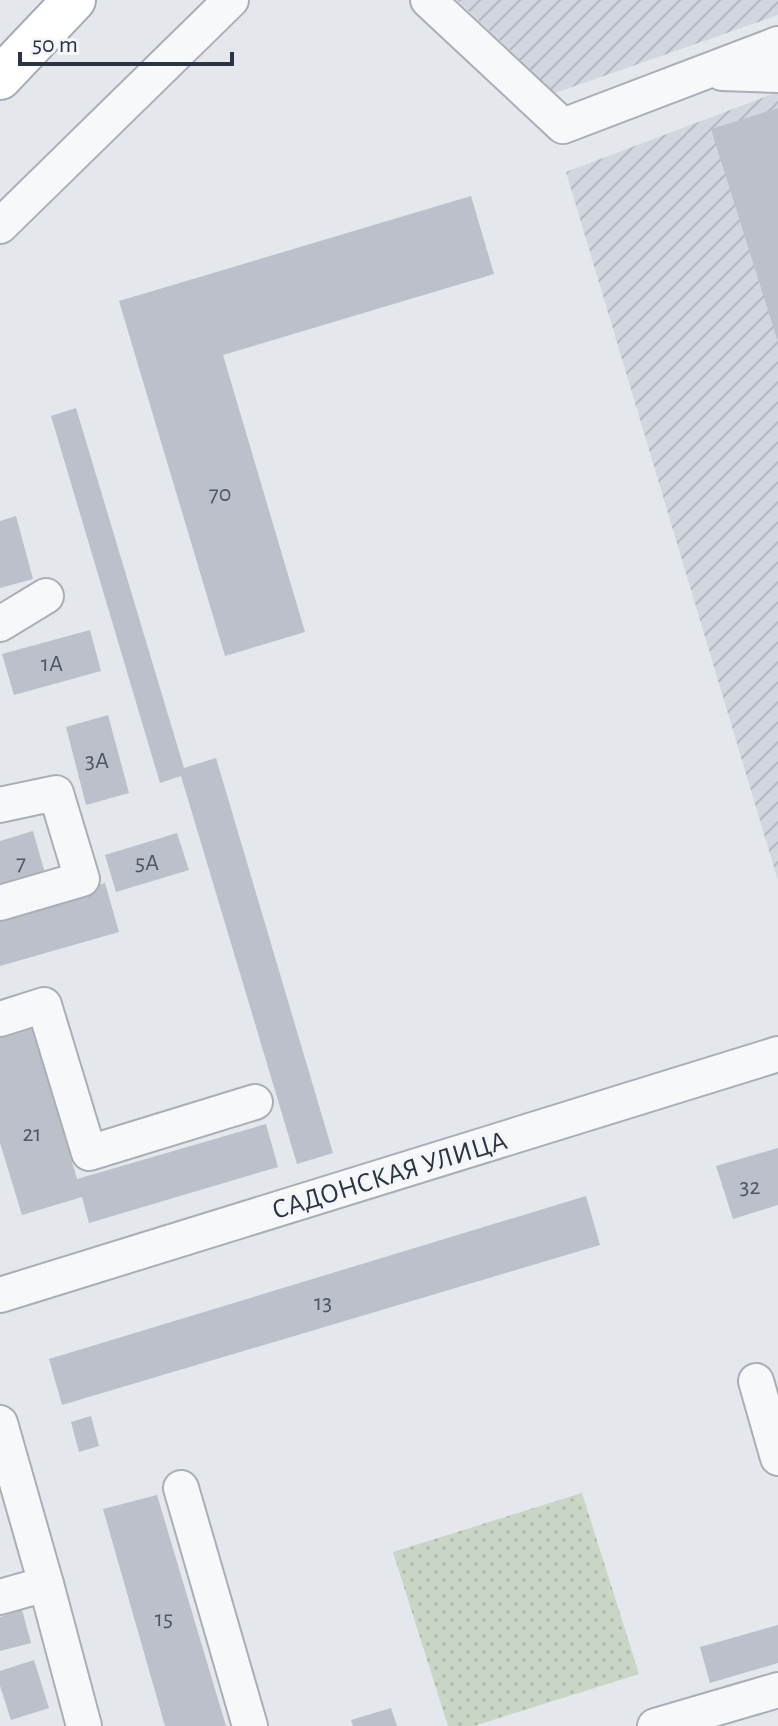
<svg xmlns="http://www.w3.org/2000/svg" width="778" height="1726" font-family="'Alegreya Sans',sans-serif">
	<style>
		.industrial { fill: url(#industrial-furrows) }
		.park { fill: url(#park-dots) }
		.building { fill: #bbc0ca }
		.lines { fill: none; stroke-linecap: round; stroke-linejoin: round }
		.minor-casing { stroke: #a9aeb7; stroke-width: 38 }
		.major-casing { stroke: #a3abb8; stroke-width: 46 }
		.minor { stroke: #f7f8fa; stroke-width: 34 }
		.major { stroke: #fff; stroke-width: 42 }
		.labels { text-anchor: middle; stroke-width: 7; stroke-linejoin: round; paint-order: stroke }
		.number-label { font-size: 24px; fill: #4f5766 }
		.street-label { font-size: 28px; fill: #2b3445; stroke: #f4f6f9 }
	</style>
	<defs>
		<pattern id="industrial-furrows" width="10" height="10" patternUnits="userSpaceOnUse" patternTransform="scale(2)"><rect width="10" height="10" fill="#d2d6de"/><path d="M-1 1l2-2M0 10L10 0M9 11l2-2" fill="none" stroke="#b4b8c0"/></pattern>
		<pattern id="park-dots" width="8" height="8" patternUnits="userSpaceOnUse" patternTransform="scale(2)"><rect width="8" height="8" fill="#c9d6c5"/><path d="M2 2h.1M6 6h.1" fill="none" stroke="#adb8ab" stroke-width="1.8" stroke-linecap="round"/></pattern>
	</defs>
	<rect width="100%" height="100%" fill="#e4e7ec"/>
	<g class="industrial">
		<path d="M457,0H778V15L555,93Z"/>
		<path d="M778,92V881L566,172Z"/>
	</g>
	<path class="park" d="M582,1493L639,1674L474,1726H448L393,1552Z"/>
	<g class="building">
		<path d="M778,108V339H777L711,129Z"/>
		<path d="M471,196L494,274L223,355L305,632L225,656L119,301Z"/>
		<path d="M76,408L184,768L216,758L333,1153L297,1164L181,776L160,783L51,416Z"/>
		<path d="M16,516L33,579L0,588V521Z"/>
		<path d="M90,630L101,671L14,695L2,654Z"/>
		<path d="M108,715L129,793L86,805L66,727Z"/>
		<path d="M33,831L48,884L0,898V841Z"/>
		<path d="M177,833L189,870L116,892L105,855Z"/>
		<path d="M105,883L119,932L0,966V913Z"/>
		<path d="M32,1026L77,1179L266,1124L278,1167L89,1223L82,1197L22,1215L0,1143V1035Z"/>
		<path d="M778,1148V1205L733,1219L716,1166Z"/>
		<path d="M586,1196L600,1245L62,1405L49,1359Z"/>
		<path d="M91,1416L99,1446L79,1452L71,1422Z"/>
		<path d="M157,1495L226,1726H165L103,1509Z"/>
		<path d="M22,1610L31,1643L0,1651V1617Z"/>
		<path d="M778,1625V1663L710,1683L700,1647Z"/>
		<path d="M34,1660L49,1708L11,1720L0,1686V1671Z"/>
		<path d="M391,1708L397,1726H353L351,1720Z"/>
	</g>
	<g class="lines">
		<defs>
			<g id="minor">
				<path d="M428,0L563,126L778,44"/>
				<path d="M722,73L778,75"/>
				<path d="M0,226L231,0"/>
				<path d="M0,624L46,596"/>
				<path d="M0,805L56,793L82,879L0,903"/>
				<path d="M0,1019L44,1005L89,1153L255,1102"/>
				<path d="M0,1295L778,1054"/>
				<path d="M756,1381L778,1458"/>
				<path d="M0,1423L46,1584L84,1726"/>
				<path d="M181,1488L250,1726"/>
				<path d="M0,1597L46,1584"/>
				<path d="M655,1726L778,1690"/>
			</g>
			<path id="major" d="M0,78L74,0"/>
		</defs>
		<use href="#minor" class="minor-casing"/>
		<use href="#major" class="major-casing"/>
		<use href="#minor" class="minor"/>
		<use href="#major" class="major"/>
	</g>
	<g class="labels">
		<g class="number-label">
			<text x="220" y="501">70</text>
			<text x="52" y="671">1А</text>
			<text x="97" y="768">3А</text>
			<text x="21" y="870">7</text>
			<text x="147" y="870">5А</text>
			<text x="32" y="1141">21</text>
			<text x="750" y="1194">32</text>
			<text x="323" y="1310">13</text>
			<text x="164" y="1626">15</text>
		</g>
		<g class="street-label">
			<text transform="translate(389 1174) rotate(-17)" y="10">САДОНСКАЯ УЛИЦА</text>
		</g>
	</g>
	<path d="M20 52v12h212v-12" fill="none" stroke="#2b3445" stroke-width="4"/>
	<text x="32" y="52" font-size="24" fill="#2b3445" stroke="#f4f6f9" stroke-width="6" paint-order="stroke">50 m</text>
</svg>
